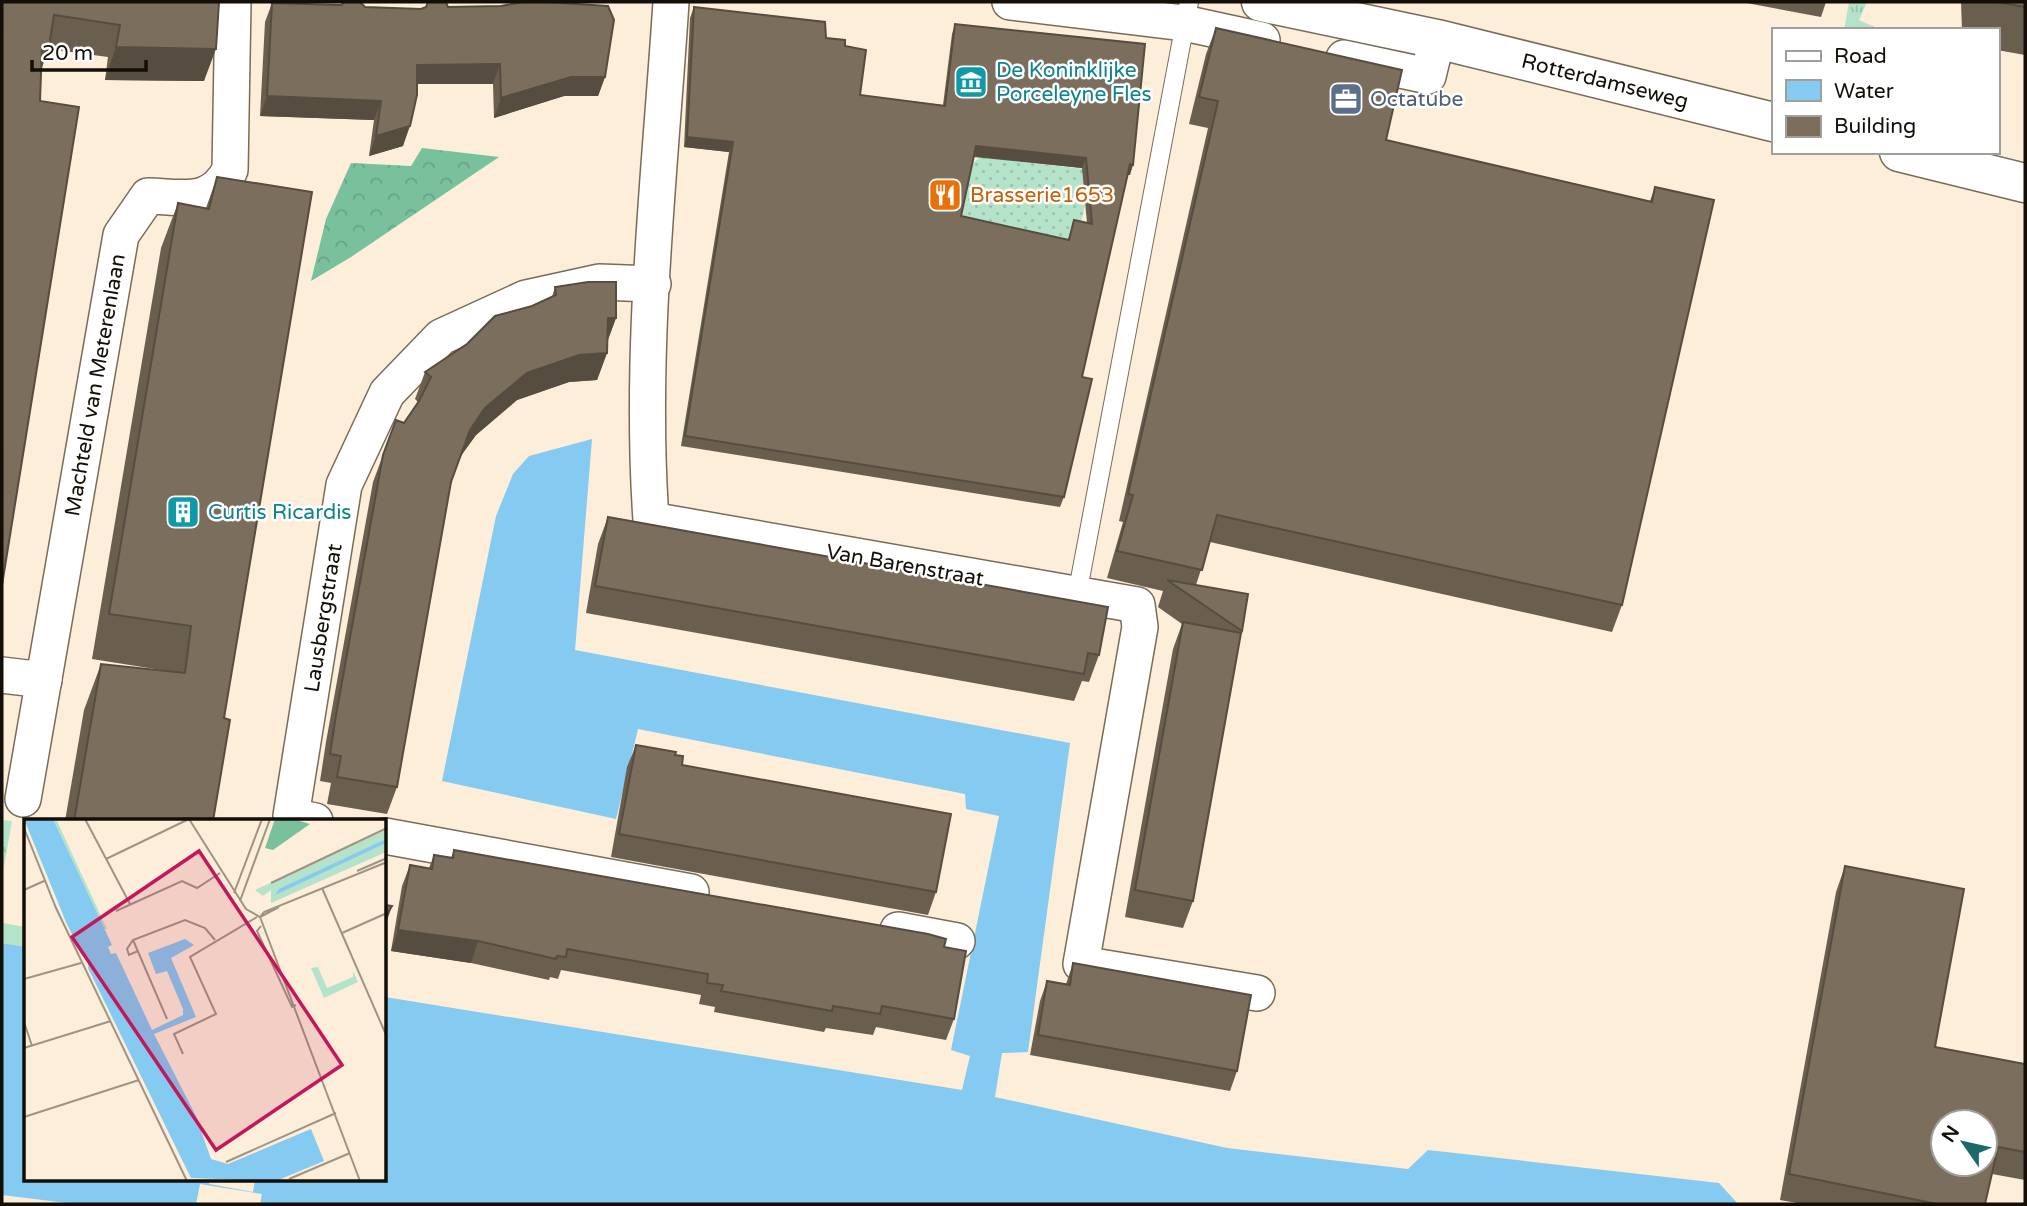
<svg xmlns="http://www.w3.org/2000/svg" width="2027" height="1206" font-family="'Varela Round',sans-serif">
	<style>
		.grass { fill: url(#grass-tufts) }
		.forest { fill: url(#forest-crowns) }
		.garden { fill: url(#garden-dots) }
		.water { fill: #84caf1 }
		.pier { fill: #fceed8 }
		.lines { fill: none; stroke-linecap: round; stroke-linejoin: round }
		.service-casing { stroke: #786c59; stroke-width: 20 }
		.minor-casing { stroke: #786c59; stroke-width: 38 }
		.tertiary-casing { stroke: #786c59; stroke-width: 41 }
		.service { stroke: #fff; stroke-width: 18 }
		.minor { stroke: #fff; stroke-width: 35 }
		.tertiary { stroke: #fff; stroke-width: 38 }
		.wall { fill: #6a5f4f; fill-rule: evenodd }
		.shaded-wall { fill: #564d40 }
		.building { fill: #7b6e5c; stroke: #564d40; stroke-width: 2; fill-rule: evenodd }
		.labels { text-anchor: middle; stroke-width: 5; stroke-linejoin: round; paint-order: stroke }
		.culture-label { font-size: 21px; fill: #0d838f; stroke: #fff; text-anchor: start }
		.street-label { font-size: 21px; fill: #130e07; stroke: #fff }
		.service-label { font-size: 21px; fill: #4e5e75; stroke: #fff; text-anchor: start }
		.food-label { font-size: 21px; fill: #c56008; stroke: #fff; text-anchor: start }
		.inset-road { fill: none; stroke: #9f9484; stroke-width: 2 }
		.view { fill: #c2185b; fill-opacity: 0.15; stroke: #c2185b; stroke-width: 3.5 }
		.inset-edge { fill: none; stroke: #130e07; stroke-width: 3.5 }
	</style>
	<defs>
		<pattern id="grass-tufts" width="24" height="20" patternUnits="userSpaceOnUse" patternTransform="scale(1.75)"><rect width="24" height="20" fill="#b4e3ca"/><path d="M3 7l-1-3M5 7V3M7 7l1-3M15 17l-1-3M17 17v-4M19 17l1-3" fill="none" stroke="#9ac2ac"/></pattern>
		<pattern id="forest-crowns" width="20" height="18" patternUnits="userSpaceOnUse" patternTransform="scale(1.75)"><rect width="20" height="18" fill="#79c09d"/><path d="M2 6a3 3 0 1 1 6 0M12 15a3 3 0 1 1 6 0" fill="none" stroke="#68a486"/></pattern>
		<pattern id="garden-dots" width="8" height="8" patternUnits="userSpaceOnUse" patternTransform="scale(1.75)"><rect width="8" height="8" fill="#b4e3ca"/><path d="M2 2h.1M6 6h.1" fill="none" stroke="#9ac2ac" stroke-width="1.8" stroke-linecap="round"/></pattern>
	</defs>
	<rect width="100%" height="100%" fill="#fceed8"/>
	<g class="grass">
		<path d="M1849,2H1867L1859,20L1881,30H1844Z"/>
		<path d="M2,820L12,821L2,877Z"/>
		<path d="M2,923L26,927V947L2,943Z"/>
	</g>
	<path class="forest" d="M422,148L499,157L351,257L311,281L326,219L351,163L411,166Z"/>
	<path class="garden" d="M981,157L1093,170L1079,232L1065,250L971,229L960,212L970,165Z"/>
	<path class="water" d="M592,439L575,650L1070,743L1028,1052L1002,1053L995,1097L1227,1148L1408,1169L1428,1150L1719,1183L1738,1204H260L262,1194L200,1184L196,1204H75L2,1195V943L26,947V1180H385V997L962,1090L970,1056L951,1050L999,816L966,809L965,794L638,729L616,819L442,781L496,516L513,474L529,456Z"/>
	<path class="pier" d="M210,1180H255L253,1192L209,1184Z"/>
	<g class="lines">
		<defs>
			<path id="service" d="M1077,595L1189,2"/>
			<g id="minor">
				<path d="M671,2C660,174 639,348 651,520L1137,605L1140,627L1081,964L1257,993"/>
				<path d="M1010,2L1184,23L1262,40"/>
				<path d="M1344,58L1428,76L1437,39"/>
				<path d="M2,675L44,680"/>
				<path d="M23,799L121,235L148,196C184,197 211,206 230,170L233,2"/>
				<path d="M315,821L291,816L344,485L387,393L441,337L526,298L599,282L653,284"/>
				<path d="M385,836L691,892"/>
				<path d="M898,930L957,941"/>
			</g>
			<g id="tertiary">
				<path d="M1261,2L1437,39L1773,122"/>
				<path d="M1899,152L2025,183"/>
			</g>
		</defs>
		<use href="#service" class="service-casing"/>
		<use href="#minor" class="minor-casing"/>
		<use href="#tertiary" class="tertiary-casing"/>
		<use href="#service" class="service"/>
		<use href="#minor" class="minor"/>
		<use href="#tertiary" class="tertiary"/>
	</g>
	<g class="wall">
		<path d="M2,2H219L204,81L105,80L108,57L49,49L41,68Z"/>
		<path d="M1741,2H1826L1821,17Z"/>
		<path d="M1961,2H2025V55L1997,50V30H1962Z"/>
		<path d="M272,3L421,9L448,7L605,77L598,96H564L494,118L493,84H417L403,146L369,156L374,120L260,116L265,22Z"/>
		<path d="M694,7L826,38L845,46L860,95L943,105L952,34L955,24L1130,175H1128L1082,377L1064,497L1060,507L681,446L729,152L684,147L690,18ZM973,157L1082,168L1087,223L1074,220L1068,240L961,216Z"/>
		<path d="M1216,28L1386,140L1650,201L1655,187L1622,605L1612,632L1210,542L1196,585L1248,594L1193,901L1183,928L1125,917L1173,649L1182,624L1158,607L1163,591L1107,578L1123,522L1119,521L1208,128L1189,124L1206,54Z"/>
		<path d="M217,177L224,718L213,821H65L84,710L101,664L174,672L92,659L161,248L178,203L206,208Z"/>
		<path d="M555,287L616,318L607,342V353L597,380L569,382L517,400L476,435L460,457L451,482L397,787L387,814L327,804L331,783L320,781L326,742L373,482L396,420L404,423L418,402L415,399L425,372L532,306L552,297Z"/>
		<path d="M608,517L1099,655L1089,682L1082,681L1074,701L586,613L598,544Z"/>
		<path d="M636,745L675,755L682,765L936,892L928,915L611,857L627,767Z"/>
		<path d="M454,850L944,947L954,1019L946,1040L876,1027L873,1035L826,1028L824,1032L714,1012L715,1007L699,1004L701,995L561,970L558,979L550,977L549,980L471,963L391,951L402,886L410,865L429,868L434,855L451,858Z"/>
		<path d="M1845,866L1935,1047L2025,1064V1180L1992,1174L1985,1204H1803L1780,1200L1836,892Z"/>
		<path d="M1073,963L1237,1071L1230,1091L1030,1055L1040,1001L1047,981L1066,984Z"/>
	</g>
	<g class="shaded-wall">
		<path d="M42,46L49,47L38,79Z"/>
		<path d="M116,47L216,49L204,81L105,80Z"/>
		<path d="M500,64L493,84H410L417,65Z"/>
		<path d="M571,77H605L598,96H564L494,118L501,98Z"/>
		<path d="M267,96L381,101L374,120L260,116Z"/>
		<path d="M410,126L403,146L369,156L376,136Z"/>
		<path d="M687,137L733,142L729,152L684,147Z"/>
		<path d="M976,146L1086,158L1082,168L972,156Z"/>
		<path d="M1130,164L1133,165L1130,175H1126Z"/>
		<path d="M608,318H616L606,345Z"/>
		<path d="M607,353L597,380L569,382L517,400L476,435L460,457L470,430L485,408L527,373L579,355Z"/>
		<path d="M392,906L385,926V917Z"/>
		<path d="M398,930L478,941L471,963L391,951Z"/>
	</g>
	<g class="building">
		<path d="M2,2H219L216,49L116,47L120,25L54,15L49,47L42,46L40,101L79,107L2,585Z"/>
		<path d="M345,2H360L365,7L421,9L426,7L428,2H446L448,7L501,6L523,2H546L608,6L614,20L605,77H571L501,98L500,64L417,65V95L410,126L376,136L381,101L267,96L272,3L341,5Z"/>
		<path d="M1997,2H2025V7Z"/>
		<path d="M694,7L825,22L826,38L845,40V46L866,50L860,95L945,106L955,24L1145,44L1133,165L1130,164L1082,377L1092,379L1064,497L685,436L733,142L687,137ZM976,146L1086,158L1092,224L1074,220L1069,240L961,216Z"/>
		<path d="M1216,28L1402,70L1386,140L1652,202L1655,187L1714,200L1622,605L1217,515L1202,570L1117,551L1133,495L1128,494L1218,101L1199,97Z"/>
		<path d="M217,177L312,192L224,718L230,720L213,821H74L101,664L185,673L191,626L109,614L178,203L209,209Z"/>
		<path d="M588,282H616V318H608L607,353L579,355L527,373L485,408L470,430L451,482L397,787L337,777L341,756L330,754L336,715L383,455L396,420L404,423L419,401L431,377L425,372L467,344L495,316L532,306L556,295L555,287Z"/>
		<path d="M608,517L1108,607L1099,655L1088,653L1084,674L595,586Z"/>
		<path d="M1167,580L1248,594L1242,631Z"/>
		<path d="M1183,622L1241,633L1193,901L1135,890Z"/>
		<path d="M636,745L676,752L675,755L683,756L682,765L951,814L936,892L619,834Z"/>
		<path d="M454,850L928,934L946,939L944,947L966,951L954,1019L882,1006L880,1014L833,1006L832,1011L721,991L723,985L707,983L708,974L567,949L566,957L557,956L556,959L478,941L398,930L410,865L432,869L434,855L453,858Z"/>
		<path d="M1845,866L1964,889L1935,1047L2025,1064V1152L1998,1147L1985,1204H1937L1789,1174ZM1943,1122H1985V1164H1943Z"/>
		<path d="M385,905L392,906L385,917Z"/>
		<path d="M1073,963L1251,995L1237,1071L1038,1035L1047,981L1070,985Z"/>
	</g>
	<defs>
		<symbol id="museum-square" viewBox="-11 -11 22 22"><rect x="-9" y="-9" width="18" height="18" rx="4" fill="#0f9aa8" stroke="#fff"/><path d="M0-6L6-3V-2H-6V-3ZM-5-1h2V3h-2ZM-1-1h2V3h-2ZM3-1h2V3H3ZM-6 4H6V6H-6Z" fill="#fff"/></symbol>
		<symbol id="office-square" viewBox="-11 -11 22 22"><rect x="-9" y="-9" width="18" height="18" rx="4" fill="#5c6f8a" stroke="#fff"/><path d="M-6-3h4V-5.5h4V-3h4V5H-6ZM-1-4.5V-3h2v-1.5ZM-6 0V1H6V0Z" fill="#fff"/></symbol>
		<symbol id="restaurant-square" viewBox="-11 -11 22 22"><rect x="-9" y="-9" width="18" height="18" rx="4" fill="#e8710a" stroke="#fff"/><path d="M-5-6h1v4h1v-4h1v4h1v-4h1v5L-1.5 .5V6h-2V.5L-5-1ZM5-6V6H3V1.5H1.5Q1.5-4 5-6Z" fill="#fff"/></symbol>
		<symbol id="building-square" viewBox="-11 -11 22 22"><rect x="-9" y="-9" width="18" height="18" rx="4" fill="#0f9aa8" stroke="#fff"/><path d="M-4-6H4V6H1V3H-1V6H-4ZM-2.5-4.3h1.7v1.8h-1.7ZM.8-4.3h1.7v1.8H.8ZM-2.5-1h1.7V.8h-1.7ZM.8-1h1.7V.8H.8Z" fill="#fff"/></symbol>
	</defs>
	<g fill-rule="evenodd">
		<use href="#museum-square" x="952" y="63" width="38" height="38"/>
		<use href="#office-square" x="1327" y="80" width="38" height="38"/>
		<use href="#restaurant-square" x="926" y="176" width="38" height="38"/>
		<use href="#building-square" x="164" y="493" width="38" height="38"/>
	</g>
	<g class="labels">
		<g class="culture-label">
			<text x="996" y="77">De Koninklijke<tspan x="996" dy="24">Porceleyne Fles</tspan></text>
			<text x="208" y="519">Curtis Ricardis</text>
		</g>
		<g class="street-label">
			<text transform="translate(1605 81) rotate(14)" y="7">Rotterdamseweg</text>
			<text transform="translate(95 385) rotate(-80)" y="7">Machteld van Meterenlaan</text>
			<text transform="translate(905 565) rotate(10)" y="7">Van Barenstraat</text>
			<text transform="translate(323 618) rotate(-81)" y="7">Lausbergstraat</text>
		</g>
		<g class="service-label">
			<text x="1370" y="106">Octatube</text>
		</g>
		<g class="food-label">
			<text x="970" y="202">Brasserie1653</text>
		</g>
	</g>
	<g transform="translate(24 819)">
		<rect width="362" height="362" fill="#fceed8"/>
		<path d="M29,0H32L83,110H80ZM362,11V20L251,74L362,24V33L247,84V71L239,77L231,71ZM294,148L303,169L329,158V152L334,163L300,179L287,149Z" fill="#b4e3ca"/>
		<path d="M251,0H269L286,5L249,31L241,29Z" fill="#79c09d"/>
		<path d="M0,0H29L88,126L84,128L87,135L92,134L128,211L159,196V190L143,152L132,155L124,134L161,120L170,126L147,139L172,198L130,215L172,297L187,340L204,345L287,310L300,342L252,362L167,359L64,149L65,139L59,138L42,103ZM362,20V24L251,76L255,70Z" fill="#84caf1"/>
		<path class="inset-road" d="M61,0L106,85M165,0L222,90L236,98L255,88M0,9L32,89L163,362M82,40L165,0M333,52L363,39M247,64L363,9M298,69L363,218M0,71L20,62M210,74L238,0M216,82L246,0M92,92L158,62L173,69L196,54M236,98L336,362M236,98L240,93L363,43M237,107L233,112L268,188L272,186M318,114L363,94M109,121L103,130L105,136L114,132M0,160L57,144M143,200L109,121L161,101L181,109L191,121M0,203L8,227M0,229L87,202M159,235L150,215L192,195L166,138L233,98M0,298L115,261M202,343L312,294M265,360L326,334"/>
		<path class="view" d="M175,32L318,246L192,331L48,118Z"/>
		<rect width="362" height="362" class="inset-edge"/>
	</g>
	<rect width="2027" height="1206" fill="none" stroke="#130e07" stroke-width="7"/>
	<rect x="1772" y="28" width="228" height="126" fill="#ffffff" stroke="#a19f9c" stroke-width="2"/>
	<rect x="1786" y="51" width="35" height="10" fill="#ffffff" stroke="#a19f9c" stroke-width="2"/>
	<text x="1834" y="63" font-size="21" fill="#130e07">Road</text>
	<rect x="1786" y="80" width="35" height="21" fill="#84caf1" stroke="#a19f9c" stroke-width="2"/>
	<text x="1834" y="98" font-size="21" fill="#130e07">Water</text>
	<rect x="1786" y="116" width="35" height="21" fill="#7b6e5c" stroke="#a19f9c" stroke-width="2"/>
	<text x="1834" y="133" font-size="21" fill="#130e07">Building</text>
	<g transform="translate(1964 1143) rotate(304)"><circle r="33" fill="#ffffff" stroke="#a19f9c" stroke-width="2"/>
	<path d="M0-5L12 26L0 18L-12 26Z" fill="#1c696c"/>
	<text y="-10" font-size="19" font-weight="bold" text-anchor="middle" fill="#130e07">N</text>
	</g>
	<path d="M32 60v10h114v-10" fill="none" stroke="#130e07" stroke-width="3.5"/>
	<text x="42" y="60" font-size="21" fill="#130e07" stroke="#ffffff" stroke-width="5" paint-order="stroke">20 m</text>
</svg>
